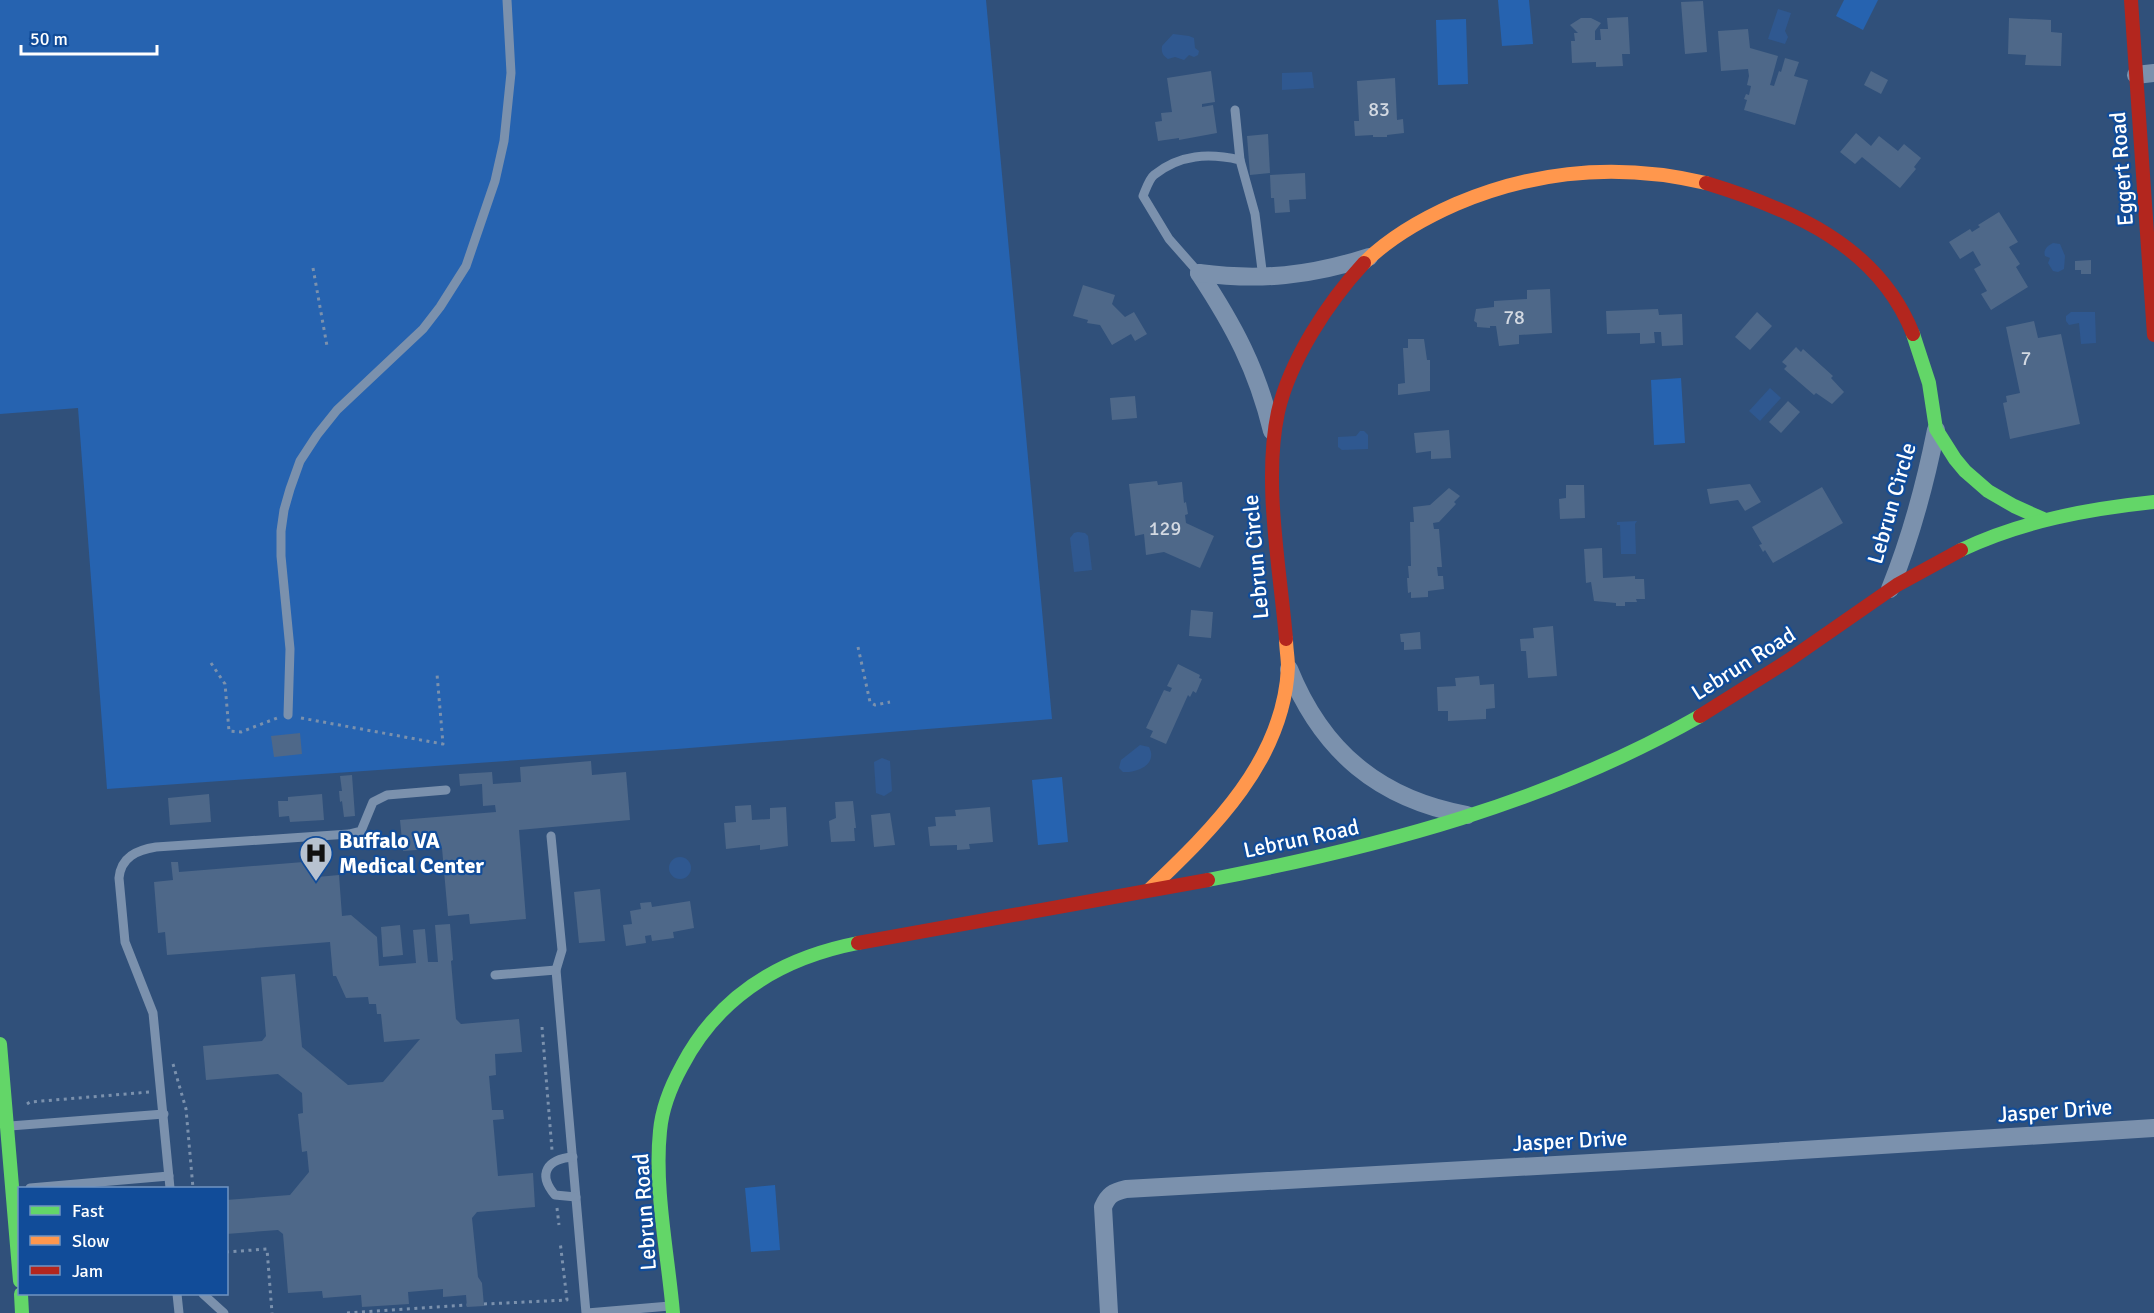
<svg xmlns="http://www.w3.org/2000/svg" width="2154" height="1313" font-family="Signika,sans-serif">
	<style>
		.green { fill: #2663b0 }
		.water { fill: #2f5890 }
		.building { fill: #4e6889 }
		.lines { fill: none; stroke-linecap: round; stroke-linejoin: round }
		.path { stroke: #7b91ad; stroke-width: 3; stroke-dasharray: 3 4.5; stroke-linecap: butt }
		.lane { stroke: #7b91ad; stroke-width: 9 }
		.street { stroke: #7b91ad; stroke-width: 18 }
		.fast { stroke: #63d668; stroke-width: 14 }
		.slow { stroke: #ff974d; stroke-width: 14 }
		.jam { stroke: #b3261e; stroke-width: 14 }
		.labels { text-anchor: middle; stroke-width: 4.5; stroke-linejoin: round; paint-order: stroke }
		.number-label { font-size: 20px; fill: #d3d9e2 }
		.street-label { font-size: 22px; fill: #fff; stroke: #114c99 }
		.poi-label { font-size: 22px; font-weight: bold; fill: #fff; stroke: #114c99; text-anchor: start }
	</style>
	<rect width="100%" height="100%" fill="#30507a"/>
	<g class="green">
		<path d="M0,0H986L1052,719L677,749L107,789L78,408L0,414Z"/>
		<path d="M1498,0H1529L1533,44L1502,46Z"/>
		<path d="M1844,0H1878L1863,30L1836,16Z"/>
		<path d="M1466,19L1468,84L1438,85L1436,20Z"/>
		<path d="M1681,378L1685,443L1654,445L1651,380Z"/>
		<path d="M1062,777L1068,842L1038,845L1032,780Z"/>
		<path d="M775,1185L780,1250L751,1252L745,1188Z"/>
	</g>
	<g class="water">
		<path d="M1778,9L1791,13L1785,31L1788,37L1785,44L1768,39Z"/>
		<path d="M1173,34L1189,36L1194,38L1195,48L1199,51L1198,55L1194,57L1189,55L1184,60L1175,57L1168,59C1163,56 1161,52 1162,46Z"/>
		<path d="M1312,72L1314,88L1282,90V73Z"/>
		<path d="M2053,243L2060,244L2065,256L2064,269L2058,272L2053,271L2048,263L2050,258L2045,256C2043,250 2047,246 2053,243Z"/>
		<path d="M2095,312L2096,343L2081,344L2079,323L2069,325L2066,321V316L2071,312Z"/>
		<path d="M1770,388L1781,398L1760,421L1749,411Z"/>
		<path d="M1360,431H1364L1368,435V449L1342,450L1338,447V437L1356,436Z"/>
		<path d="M1637,521L1635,524L1636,554H1621L1620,525H1617V522Z"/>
		<path d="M1078,532L1085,533L1088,536L1092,570L1074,572L1070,538L1074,533Z"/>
		<path d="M1140,745L1149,747C1158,764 1138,773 1123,772L1119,768L1121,760Z"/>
		<path d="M882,758L890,761L892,791L884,796L876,793L874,762Z"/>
		<circle cx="680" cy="868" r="11"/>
	</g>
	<g class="building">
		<path d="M1703,1L1707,52L1685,54L1681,2Z"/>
		<path d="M1628,17L1630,54H1622L1623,66L1596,67V62L1572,63L1571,41H1575L1574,33H1578L1570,25L1581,18H1591L1601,23L1595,31V40H1601L1600,29H1608L1607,18Z"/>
		<path d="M2009,18L2051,20V32L2062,33L2061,66L2025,65L2026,55L2008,54Z"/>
		<path d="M1748,29L1750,48L1778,56L1770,85L1774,86L1779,71L1781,72L1785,58L1799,62L1794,76L1808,80L1795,125L1744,110L1747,100L1744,99L1746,94L1749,95L1751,86L1747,85L1749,76L1748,69L1721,71L1718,31Z"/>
		<path d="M1211,71L1215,102L1202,104V107L1213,105L1217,133L1179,140V138L1158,141L1155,122L1162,121L1161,113L1172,112L1167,78Z"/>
		<path d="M1871,71L1888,80L1881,94L1864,85Z"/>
		<path d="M1395,78L1397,120L1403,119L1404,133L1387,135V137H1373V135L1355,136L1354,121H1359L1357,81Z"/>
		<path d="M1856,133L1871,146L1879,136L1898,151L1904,144L1921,158L1914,167L1916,169L1900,188L1862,157L1855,164L1840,152Z"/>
		<path d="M1268,134L1270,173L1250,175L1247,136Z"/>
		<path d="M1305,173L1306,199L1289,200L1290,212L1275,213L1274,198H1271L1270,175Z"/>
		<path d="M1999,212L2018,242L2009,247L2020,264L2016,267L2028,287L1991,310L1981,294L1987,291L1974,269L1981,265L1973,251L1960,259L1949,242L1970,229L1972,232L1980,227L1978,225Z"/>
		<path d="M2091,260V274H2081V270H2075V261Z"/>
		<path d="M1083,285L1115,295L1112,304L1125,317L1134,312L1147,334L1135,341L1131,334L1112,345L1100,325L1087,323L1088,320L1073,316Z"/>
		<path d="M1550,289L1552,333L1519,335V344L1499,346L1496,326H1490V328L1477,327V323L1474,321L1476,309L1494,307V301L1527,299V290Z"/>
		<path d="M1658,309L1659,315L1682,314L1683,345L1662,346L1661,332H1654L1655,343L1640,344V333L1607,334L1606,311Z"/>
		<path d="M1757,312L1772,326L1750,350L1735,337Z"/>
		<path d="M2034,321L2038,338L2061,334L2080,424L2010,439L2003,403L2007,402L2006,396L2020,393L2006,327Z"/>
		<path d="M1408,339H1424L1427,360H1430V391L1398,395V384L1405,383L1403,348H1408Z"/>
		<path d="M1796,347L1801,352L1803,349L1833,376L1831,378L1844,392L1832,404L1816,393L1814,395L1784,369L1787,366L1782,362Z"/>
		<path d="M1135,396L1137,418L1112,420L1110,398Z"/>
		<path d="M1788,401L1800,412L1781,433L1769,422Z"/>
		<path d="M1449,430L1451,458L1431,459V451L1416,453L1414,433Z"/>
		<path d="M1157,481L1158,485L1182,482L1184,503L1186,502L1188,514L1185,515L1186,523L1214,536L1200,568L1164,552L1146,555L1144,534L1135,536L1129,484Z"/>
		<path d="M1750,484L1761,502L1745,511L1738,500L1710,504L1707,489Z"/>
		<path d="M1566,485H1584L1585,518L1560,519L1559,499L1566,498Z"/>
		<path d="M1822,487L1843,523L1773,563L1765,550L1763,552L1759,545L1762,544L1752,527Z"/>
		<path d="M1449,488L1460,496L1454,502L1456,504L1439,522L1433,523L1434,529H1439L1442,567H1437L1438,576H1443L1444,589L1428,591V597L1411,598V592L1408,593L1407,578H1409L1408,566H1411L1410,522H1414L1413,507L1430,505Z"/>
		<path d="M1602,548L1603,578L1635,576V579H1644L1645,599H1636L1637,602H1625V606H1616V603L1594,601L1591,582L1586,583L1584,549Z"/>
		<path d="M1191,610L1213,612L1211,638L1189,636Z"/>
		<path d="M1553,626L1557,676L1528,678L1526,651H1521L1520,639L1534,638L1533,628Z"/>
		<path d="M1420,632L1421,649L1404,650V642H1401L1400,634Z"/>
		<path d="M1178,664L1200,675L1199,678L1202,679L1196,693L1193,691L1190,697L1188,695L1166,744L1150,737L1153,731L1146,728L1164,690L1170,692L1172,688L1167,686Z"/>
		<path d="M1479,676L1480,685L1494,684L1495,708L1486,709V719L1448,721V711H1438L1437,687L1456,686L1455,678Z"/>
		<path d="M300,733L302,754L274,757L271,736Z"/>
		<path d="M591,761L592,775L626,772L630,820L519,830L526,919L470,924L469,914L448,916L442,848L403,851L400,820L496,812L495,805L483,806L482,784L460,786L459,774L492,772L493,784L521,782L520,767Z"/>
		<path d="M352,775L355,816L344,817L342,801L340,802L339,791H342L340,776Z"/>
		<path d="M209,794L211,822L170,825L168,798Z"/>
		<path d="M322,794L324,820L290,822L289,816L279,817L278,801H288V797Z"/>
		<path d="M853,801L856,828H854L855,841L831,842L829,821L836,818L835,802Z"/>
		<path d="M751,805L752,820L770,819V808L786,807L788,846L760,850V845L726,849L724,823L736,822L735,806Z"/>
		<path d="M990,807L993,842L969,844L970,849L957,850V845L930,846L928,827L936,826L935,817L956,816L955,810Z"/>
		<path d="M890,813L895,845L874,847L871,815Z"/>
		<path d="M316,861L317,877L339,875L342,916L351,915L377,937L379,966L416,963L413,930L425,929L428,962H438L435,925L450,924L453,960L451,961L456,1019L461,1024L519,1019L522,1052L495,1054L496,1075L489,1076L492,1110H503L504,1119L493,1120L498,1176L533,1173L535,1207L477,1212L472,1218L478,1277L482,1283L484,1306L467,1307L466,1295L443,1297V1289L408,1292L409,1304L362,1307L361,1295L323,1298L322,1291L288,1293L283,1234L278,1230L226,1234V1200L290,1195L309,1172L307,1151L302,1152L298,1114L303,1113L302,1093L278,1074L206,1080L203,1046L262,1041L266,1036L261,977L295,974L302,1047L348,1085L383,1082L420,1039L384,1042L381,1014H377L376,1004H369L368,997L346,998L336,976H333L330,942L167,955L165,932L158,933L154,882L173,880L171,862H178L179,872Z"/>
		<path d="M600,889L605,941L579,943L574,892Z"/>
		<path d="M690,901L694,928L673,932L674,938L652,941L651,935L645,936L646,943L626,946L623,925L632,924L630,911L641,909L640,903L651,902L652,907Z"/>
		<path d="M400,925L403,955L383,957L381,927Z"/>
	</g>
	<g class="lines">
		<g class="path">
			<path d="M313,268L327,346"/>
			<path d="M858,647L870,702L875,705L890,702"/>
			<path d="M211,663L225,684L229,731L241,732L277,718"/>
			<path d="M301,718L443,744L437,674"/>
			<path d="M542,1027L552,1150"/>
			<path d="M173,1064L186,1109L193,1188"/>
			<path d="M27,1104L30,1102L149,1092"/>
			<path d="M557,1208L559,1225"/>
			<path d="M226,1252L267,1249L272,1313"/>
			<path d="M484,1304L567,1300L560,1241"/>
			<path d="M347,1313L467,1305"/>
		</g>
		<g class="lane">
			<path d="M1235,110L1240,160"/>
			<path d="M1199,273L1169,239L1143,196C1146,189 1149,179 1154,175C1180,154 1209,153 1240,160L1255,214L1263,278"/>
			<path d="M288,715L290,649L281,556V531L284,510L290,489L300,461L317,435L337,410L423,329L440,307L466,266L495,181L504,141L511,73L507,0"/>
			<path d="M551,836L562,950L556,970L586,1313"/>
			<path d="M495,975L556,970"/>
			<path d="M10,1126L164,1114"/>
			<path d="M573,1157C547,1159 537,1174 555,1195L576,1197"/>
			<path d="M30,1188L169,1176"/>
			<path d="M170,1188L153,1013L125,942L119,878C121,857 137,850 156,847L349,834L361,831L373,802L387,795L446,790"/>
			<path d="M177,1294L179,1313"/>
			<path d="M203,1294L224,1313"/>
			<path d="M587,1313L670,1306"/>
		</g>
		<g class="street">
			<path d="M2136,75L2154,73"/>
			<path d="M1199,273C1234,326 1257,369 1272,431"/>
			<path d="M1199,273C1261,281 1310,276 1369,257"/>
			<path d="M1890,589C1911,537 1925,485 1936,430"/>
			<path d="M1289,669C1322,751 1379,799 1467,815"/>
			<path d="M1109,1313L1103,1207C1108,1195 1113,1192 1126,1189L1644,1160L2154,1128"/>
		</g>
		<g class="fast">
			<path d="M1913,334L1929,383L1936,429L1955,459L1965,471L1988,491L2014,506L2043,519"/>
			<path d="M1961,550C2022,521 2088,509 2154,502"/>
			<path d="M1208,880C1379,847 1548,803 1700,716"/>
			<path d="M0,1044L20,1281"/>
			<path d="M21,1294L22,1313"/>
			<path d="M673,1313C668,1255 654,1188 660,1131C662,1108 671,1086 682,1066C719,995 781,958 858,943"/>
		</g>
		<g class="slow">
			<path d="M1364,263C1390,237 1422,219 1456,204C1536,170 1621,163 1706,183"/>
			<path d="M1150,889C1213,829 1284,760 1288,667C1288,658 1286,648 1286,639"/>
		</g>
		<g class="jam">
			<path d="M2131,0L2154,335"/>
			<path d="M1706,183C1791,209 1878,245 1913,334"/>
			<path d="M1286,639C1280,568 1263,482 1278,412C1290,360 1328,302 1364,263"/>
			<path d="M1700,716L1789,660L1897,585L1961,550"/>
			<path d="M858,943L1208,880"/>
		</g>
	</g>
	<defs>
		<symbol id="hospital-pin" viewBox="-11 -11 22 30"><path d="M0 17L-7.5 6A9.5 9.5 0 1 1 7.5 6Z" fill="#b7c2d0" stroke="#114c99"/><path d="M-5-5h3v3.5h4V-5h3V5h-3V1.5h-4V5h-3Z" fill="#111"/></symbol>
	</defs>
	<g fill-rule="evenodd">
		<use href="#hospital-pin" x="297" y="834" width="38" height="52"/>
	</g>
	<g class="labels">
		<g class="number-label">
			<text x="1379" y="116">83</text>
			<text x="1514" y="324">78</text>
			<text x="2026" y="365">7</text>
			<text x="1165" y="535">129</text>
		</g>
		<g class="street-label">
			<text transform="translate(2121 169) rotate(-94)" y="8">Eggert Road</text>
			<text transform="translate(1891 503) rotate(-74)" y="8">Lebrun Circle</text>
			<text transform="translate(1255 557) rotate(-95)" y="8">Lebrun Circle</text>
			<text transform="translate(1743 663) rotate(-32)" y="8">Lebrun Road</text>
			<text transform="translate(1301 838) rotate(-12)" y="8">Lebrun Road</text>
			<text transform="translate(2055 1110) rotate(-4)" y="8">Jasper Drive</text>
			<text transform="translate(1570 1140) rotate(-3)" y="8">Jasper Drive</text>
			<text transform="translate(644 1212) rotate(-94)" y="8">Lebrun Road</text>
		</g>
		<g class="poi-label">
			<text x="339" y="848">Buffalo VA<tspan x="339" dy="25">Medical Center</tspan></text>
		</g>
	</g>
	<rect x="18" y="1187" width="210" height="108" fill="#114c99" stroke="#7094c2" stroke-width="1.5"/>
	<rect x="30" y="1206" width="30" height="9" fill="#63d668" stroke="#7094c2" stroke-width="1.5"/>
	<text x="72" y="1217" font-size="18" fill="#ffffff">Fast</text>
	<rect x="30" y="1236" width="30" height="9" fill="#ff974d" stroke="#7094c2" stroke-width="1.5"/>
	<text x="72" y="1247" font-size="18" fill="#ffffff">Slow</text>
	<rect x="30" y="1266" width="30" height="9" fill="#b3261e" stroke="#7094c2" stroke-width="1.5"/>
	<text x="72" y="1277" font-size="18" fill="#ffffff">Jam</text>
	<path d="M21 45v9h136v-9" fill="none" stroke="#ffffff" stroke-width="3"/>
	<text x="30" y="45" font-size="18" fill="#ffffff" stroke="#114c99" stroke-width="4.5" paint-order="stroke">50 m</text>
</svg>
